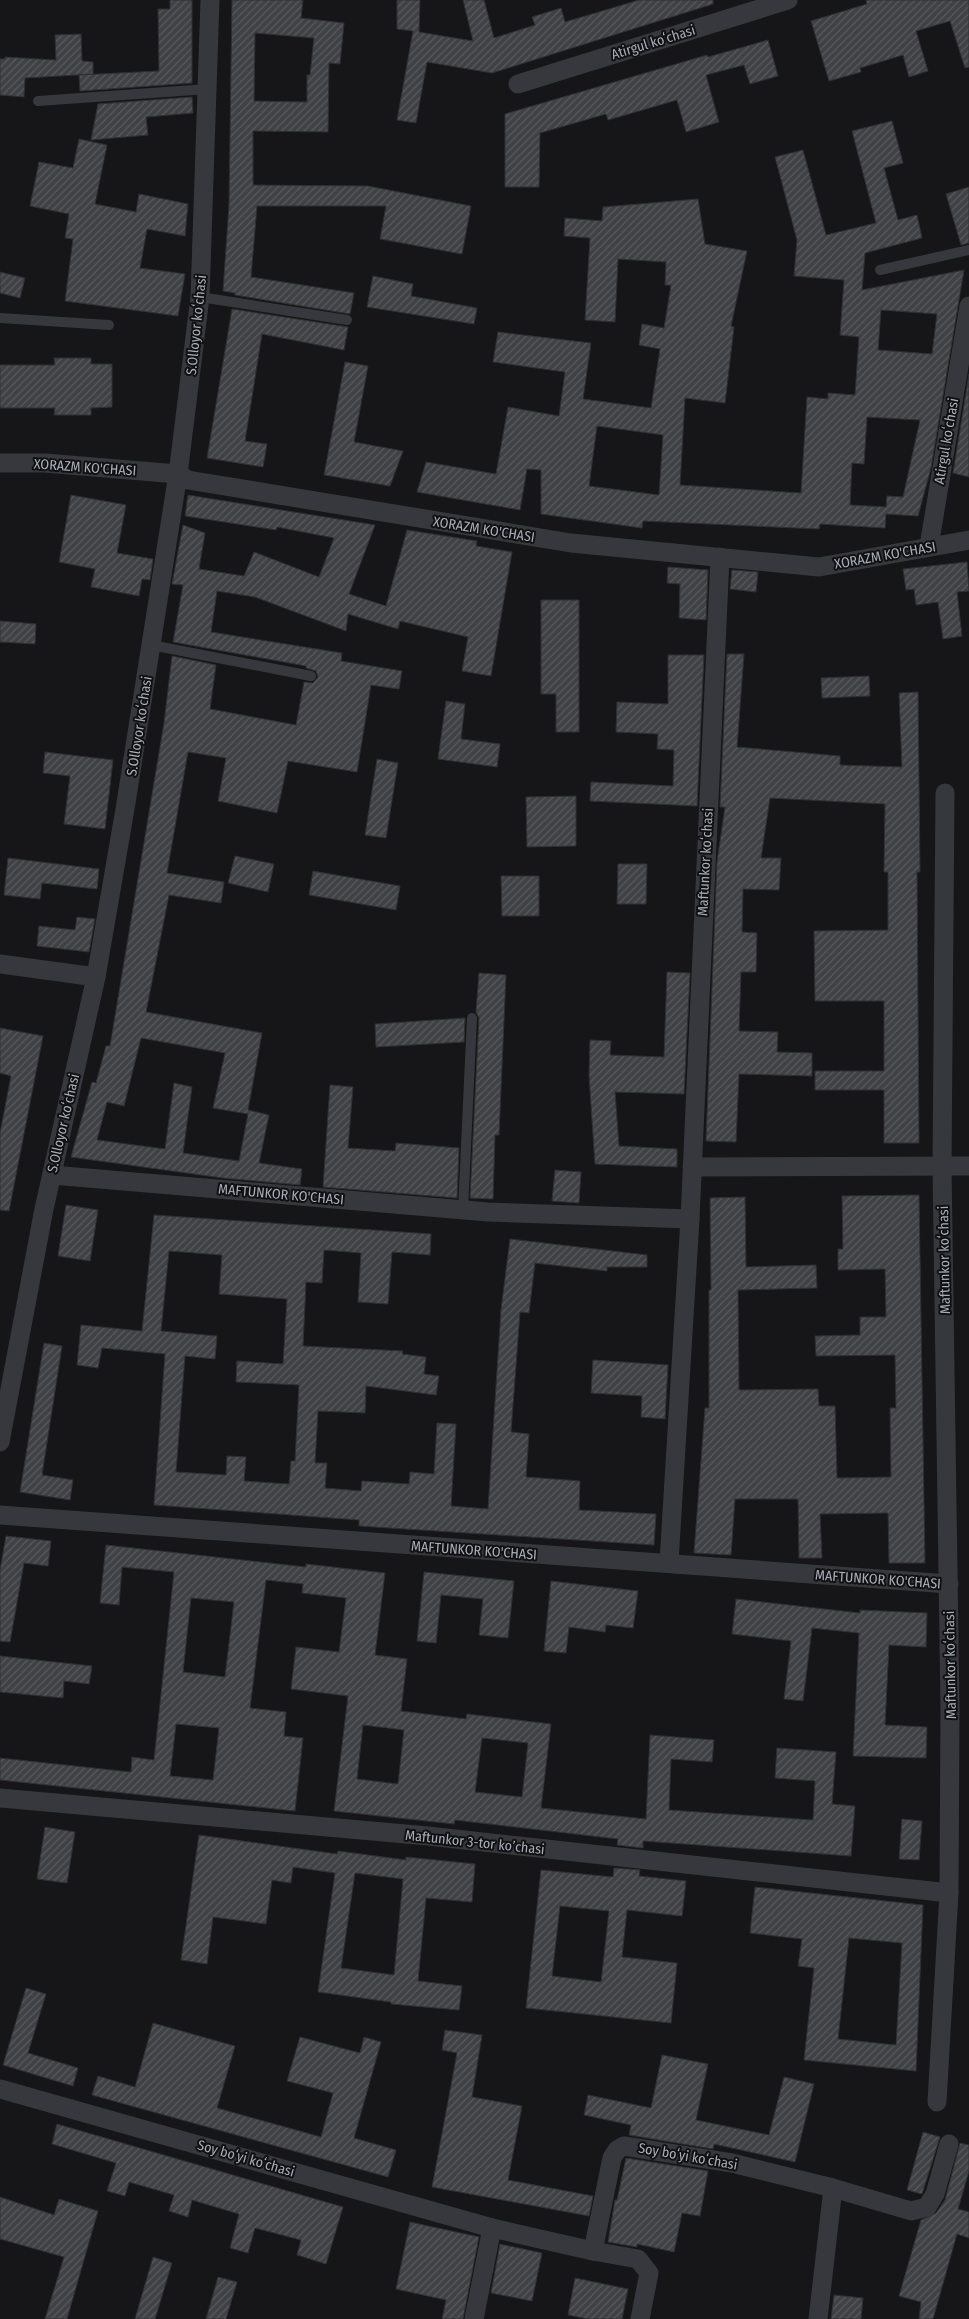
<svg xmlns="http://www.w3.org/2000/svg" width="969" height="2319" font-family="'Fira Sans Condensed',sans-serif">
	<style>
		.building { fill: url(#building-hatch); stroke: #303034; fill-rule: evenodd }
		.lines { fill: none; stroke-linecap: round; stroke-linejoin: round }
		.service { stroke: #37383d; stroke-width: 10 }
		.minor { stroke: #37383d; stroke-width: 19 }
		.labels { text-anchor: middle; stroke-width: 4; stroke-linejoin: round; paint-order: stroke }
		.street-label { font-size: 14px; fill: #a8adb8; stroke: #111113 }
	</style>
	<defs>
		<pattern id="building-hatch" width="6" height="6" patternUnits="userSpaceOnUse" patternTransform="scale(1.25)"><rect width="6" height="6" fill="#404145"/><path d="M-1 1l2-2M0 6l6-6M5 7l2-2" fill="none" stroke="#595a5e"/></pattern>
	</defs>
	<rect width="100%" height="100%" fill="#161618"/>
	<g class="building">
		<path d="M170,0H192V83L80,91L79,75L159,71L158,9H170Z"/>
		<path d="M232,0H303L301,18L344,23L340,64L329,63L328,132L253,131V185L368,186L471,206L462,254L380,239L386,206H257L251,277L354,293L350,314L235,295V293L223,291L229,205ZM255,33L314,38L310,75H307V102L254,101Z"/>
		<path d="M397,0H420L419,32L473,41L463,0H484L494,38L535,25L532,17L561,8L565,22L639,0H713V4L492,73L427,62L416,123L397,120L413,31L397,29Z"/>
		<path d="M866,0H969V67L965,68L950,21L916,31L928,71L909,77L903,55L860,68L861,72L829,81L811,21L867,4Z"/>
		<path d="M81,34L82,61L93,62V74L25,78L24,97L0,95V59H5V57L56,60L55,35Z"/>
		<path d="M768,40L778,76L750,84L744,65L706,75L719,122L686,132L677,100L608,120L606,114L540,133L539,187H505V114L707,55L708,57Z"/>
		<path d="M192,97L193,113L146,117L148,135L91,140L98,104Z"/>
		<path d="M892,121L903,163L884,168L898,220L917,215L922,238L865,253L862,290L964,270L931,468L918,516L886,514L885,528L820,524L819,529L643,521L642,528L541,514V470L527,469L520,510L417,492L426,462L496,474L508,407L559,416L565,372L493,362L498,332L591,343L583,399L651,408L660,349L639,345L642,324L664,328L671,285H665L666,262L618,259L615,322L585,320L590,238L564,236L565,218L602,221L603,207L698,199L705,244L747,251L731,326L734,327L725,403L685,398L680,485L801,493L807,397L828,399V393L855,395L859,337L840,335L844,280L794,276L797,240L775,157L803,150L826,235L876,223L852,131ZM881,310L937,314L932,354L878,350ZM867,417L920,420L903,497L887,496L886,507L850,505L852,463L864,464ZM597,426L663,435L659,495L589,486Z"/>
		<path d="M79,139L107,145L95,204L136,212L139,194L188,204L185,236L147,229L140,268L185,274L178,316L65,301L73,239L65,238L69,214L30,206L39,162L73,168Z"/>
		<path d="M969,187V243L961,245L946,194Z"/>
		<path d="M0,272L25,278L20,298L0,293Z"/>
		<path d="M373,276L413,284L411,296L477,308L474,324L367,307Z"/>
		<path d="M232,309L348,327L344,350L262,334L245,441L267,444L263,467L207,458Z"/>
		<path d="M54,358H91V364H112V407L91,408V415H54L55,408H0V365H55Z"/>
		<path d="M345,362L368,366L354,442L403,451L390,486L324,475Z"/>
		<path d="M969,374V477L953,473Z"/>
		<path d="M71,495L126,505L117,553L153,559L150,580L142,579L139,596L91,587L95,569L59,562Z"/>
		<path d="M188,495L375,525L349,594L386,606L407,530L477,541L476,546L512,552L491,676L462,671L468,637L400,621L398,629L348,614L346,631L255,597L217,591L211,632L342,653L341,661L402,671L399,689L371,685L357,772L288,761L277,813L218,801L226,758L188,752L167,873L224,882L221,903L169,895L146,1012L262,1033L248,1110L269,1115L259,1163L302,1169L300,1185L223,1178L71,1157L92,1082L96,1083L106,1046H110L164,723L172,656L216,665L210,709L296,725L304,682L313,683L318,677L316,671L306,668V666L173,642L183,585L172,584L183,525L205,533L199,569L244,576L254,552L319,577L334,538L277,527L276,530L185,516ZM141,1038L225,1053L213,1108L248,1114L239,1161L183,1153L192,1087L174,1083L165,1149L97,1140L107,1102L124,1106Z"/>
		<path d="M967,562L969,591L957,592L962,636L943,639L938,602L916,605L914,589L906,590L903,569Z"/>
		<path d="M668,567L708,570L706,620L679,618L680,584L667,583Z"/>
		<path d="M732,570L758,572L756,592L730,589Z"/>
		<path d="M541,600H579V732H556V694H541Z"/>
		<path d="M0,621L36,624L35,644L0,642Z"/>
		<path d="M727,654H744L737,747L840,756V765L902,767L899,693L918,692L920,872H917L919,1143H884V1090H815V1071H884V1001H815L814,931L888,930V872H884L885,804L770,798L761,858H781L779,890L743,889L742,932L757,933L756,972H741L739,1031L778,1032L777,1052L812,1053V1076L739,1074L736,1142L706,1141L717,862L725,807H720Z"/>
		<path d="M668,655H704L697,806L590,801L591,782L673,786L674,750L657,749L658,734L616,732L617,702L668,704Z"/>
		<path d="M869,676L870,696L822,698L821,678Z"/>
		<path d="M446,701L465,704L461,739L500,744L497,767L438,759Z"/>
		<path d="M45,752L113,760L105,829L64,824L70,776L43,773Z"/>
		<path d="M377,759L398,763L386,838L365,835Z"/>
		<path d="M576,796V846L527,847L526,797Z"/>
		<path d="M235,856L274,864L268,892L228,883Z"/>
		<path d="M8,858L99,869L97,889L42,883L40,899L4,895Z"/>
		<path d="M618,864H647L646,904H617Z"/>
		<path d="M313,871L400,886L396,910L309,895Z"/>
		<path d="M501,876H539V916H502Z"/>
		<path d="M77,917L95,919L89,952L37,946L39,926L75,930Z"/>
		<path d="M667,972L690,973L684,1094L615,1092L619,1146L677,1149V1167L595,1164L589,1075L590,1040L611,1041L610,1055L664,1057Z"/>
		<path d="M479,973L506,975L499,1135H495L493,1199L470,1198L479,1018L476,1012Z"/>
		<path d="M465,1018L464,1042L376,1047L375,1024Z"/>
		<path d="M0,1028L43,1036L9,1211L0,1210V1133L11,1076L0,1073Z"/>
		<path d="M330,1085L353,1087L348,1148L395,1151L396,1143L459,1148L457,1198L323,1187Z"/>
		<path d="M555,1170L581,1172L579,1203L552,1201Z"/>
		<path d="M919,1195L925,1563H889L888,1513L820,1514L822,1558H799L798,1499H735L731,1555L694,1553L705,1408H709V1290H711L710,1198L745,1197L746,1267L816,1265L817,1288L738,1290L739,1390L818,1389L819,1406H835L837,1478L891,1477L890,1408H896L895,1355L816,1356L815,1336L860,1335V1317H886L885,1269L838,1270V1249H843L842,1196Z"/>
		<path d="M66,1205L98,1210L90,1261L58,1256Z"/>
		<path d="M154,1215L431,1234L430,1255L392,1252L388,1304L358,1302L361,1253L324,1250L322,1283L306,1282L303,1346L403,1351L402,1354L426,1357L424,1374L439,1376L436,1395L366,1386L365,1413L318,1411L315,1463H327L325,1488L361,1491L362,1481L409,1484L410,1472L434,1474L437,1423L456,1424L451,1506L488,1509L501,1310L510,1239L647,1255V1267H607V1271L535,1263L529,1313L520,1312L511,1432L529,1434L526,1477L580,1481L579,1510L656,1514L654,1545L359,1526V1520L154,1505L165,1354L102,1348L98,1368L77,1365L81,1325L142,1331ZM169,1251L222,1255L219,1294L287,1299L283,1364L237,1361L236,1382L299,1385L295,1461H291L289,1484L244,1481L246,1457L227,1456L226,1475L176,1472L185,1356L215,1359L217,1336L161,1331Z"/>
		<path d="M44,1343L62,1346L42,1475L73,1480L70,1500L20,1492Z"/>
		<path d="M593,1360L668,1365L665,1419L641,1417L642,1396L591,1393Z"/>
		<path d="M6,1536L51,1541L48,1566L24,1563L10,1642L0,1641V1570Z"/>
		<path d="M106,1545L306,1567V1564L385,1573L375,1655L407,1659L401,1711L466,1719L467,1714L551,1724L541,1808L646,1819L650,1735L714,1740L712,1762L671,1759L669,1810L813,1820L815,1781L775,1778L777,1748L836,1752L832,1804L855,1806L851,1856L643,1841V1848L617,1845L618,1839L455,1820L454,1824L334,1811L348,1696L291,1689L296,1647L339,1652L346,1598L302,1593L303,1584L266,1580L250,1708L286,1712L284,1736L303,1738L295,1811L0,1780V1758L131,1772L132,1757L154,1760L174,1572L122,1567L119,1605L100,1603ZM191,1598L234,1602L225,1677L183,1672ZM176,1724L219,1728L213,1780L170,1776ZM363,1725L404,1730L398,1784L357,1779ZM482,1738L528,1743L522,1797L475,1792Z"/>
		<path d="M424,1572L514,1581L508,1638L479,1635L483,1599L441,1595L436,1643L417,1641Z"/>
		<path d="M551,1581L638,1591L633,1628L606,1625L605,1632L569,1627L566,1653L544,1651Z"/>
		<path d="M736,1599L860,1613V1610L927,1613L926,1647L889,1645L885,1725L927,1727L926,1758L853,1756L859,1633L812,1628L803,1701L784,1699L791,1641L732,1634Z"/>
		<path d="M0,1656L92,1666L89,1684L64,1681L63,1698L0,1692Z"/>
		<path d="M902,1819L922,1821L919,1860L899,1859Z"/>
		<path d="M45,1827L75,1832L67,1883L37,1879Z"/>
		<path d="M199,1835L337,1854L338,1851L406,1860V1857L475,1864L472,1902L426,1898L418,1981L462,1986L459,2010L391,2004V2002L318,1992L335,1873L293,1867L291,1883L272,1880L266,1924L213,1917L207,1964L181,1960ZM355,1873L403,1879L394,1975L341,1968Z"/>
		<path d="M614,1868L640,1870L639,1876L686,1881L682,1916L627,1910L622,1957L677,1963L671,2023L526,2008L541,1870L613,1877ZM560,1906L609,1911L601,1982L552,1976Z"/>
		<path d="M755,1887L923,1905L916,2071L804,2060L814,1968L798,1966L802,1939L750,1933ZM849,1938L902,1943L896,2045L838,2039Z"/>
		<path d="M26,1988L46,1994L28,2053L78,2068L73,2086L3,2065Z"/>
		<path d="M153,2023L235,2046L217,2108L321,2137L333,2093L287,2081L300,2037L360,2053L364,2037L381,2042L354,2138L396,2150L388,2177L92,2095L98,2076L135,2087Z"/>
		<path d="M445,2030L482,2035L472,2097L522,2106L508,2180L593,2196L589,2216L432,2187L457,2053L442,2050Z"/>
		<path d="M662,2055L708,2064L696,2120L769,2135L784,2077L814,2084L795,2162L714,2144L713,2149L629,2135L631,2125L584,2115L588,2095L651,2108Z"/>
		<path d="M57,2124L343,2207L326,2264L297,2255L301,2240L255,2228L248,2253L230,2248L239,2214L192,2200L188,2217L169,2211L174,2195L129,2182L125,2196L107,2191L116,2163L52,2144Z"/>
		<path d="M923,2132L940,2137L922,2194L907,2190Z"/>
		<path d="M960,2143L969,2145V2171L958,2209L969,2212V2238L957,2234L933,2319H919L921,2302L899,2296L921,2220L936,2213L945,2200Z"/>
		<path d="M626,2158L708,2171L700,2216L682,2213L674,2252L637,2244V2247L608,2242L615,2200H617Z"/>
		<path d="M0,2197L54,2215L59,2199L98,2211L67,2319H45L64,2257L0,2239Z"/>
		<path d="M410,2222L479,2237L463,2319H442L446,2300L396,2289Z"/>
		<path d="M500,2244L542,2253L532,2301L491,2293Z"/>
		<path d="M153,2257L172,2263L155,2319H135Z"/>
		<path d="M218,2277L237,2282L226,2319H206Z"/>
		<path d="M575,2278L628,2289L622,2319H588L568,2315Z"/>
		<path d="M834,2295L863,2298L861,2319H831Z"/>
	</g>
	<g class="lines">
		<g class="service">
			<path d="M38,101L208,89"/>
			<path d="M880,270L969,250"/>
			<path d="M200,297L347,320"/>
			<path d="M0,318L109,325"/>
			<path d="M151,645L311,676"/>
			<path d="M463,1210L472,1018"/>
		</g>
		<g class="minor">
			<path d="M518,84L788,0"/>
			<path d="M0,463H45L178,474L188,480L571,543L819,567L969,540"/>
			<path d="M929,546L969,306"/>
			<path d="M0,964L96,977"/>
			<path d="M692,1167L969,1166"/>
			<path d="M52,1175L488,1212L690,1219"/>
			<path d="M0,1442L44,1209L96,977L125,809L178,474L200,297L210,0"/>
			<path d="M0,1515L949,1584"/>
			<path d="M669,1562L690,1219L720,557"/>
			<path d="M0,1798L428,1836L949,1893"/>
			<path d="M0,2089L492,2228"/>
			<path d="M937,2102L949,1893L950,1707L942,1167L945,793"/>
			<path d="M833,2188L911,2211L927,2207L935,2194L949,2144"/>
			<path d="M593,2251L638,2259L649,2273L640,2319"/>
			<path d="M474,2319L492,2228L593,2251L612,2158L617,2150L624,2146L732,2163L833,2188L818,2319"/>
		</g>
	</g>
	<g class="labels">
		<g class="street-label">
			<text transform="translate(653 42) rotate(-17)" y="5">Atirgul koʻchasi</text>
			<text transform="translate(196 325) rotate(-84)" y="5">S.Olloyor koʻchasi</text>
			<text transform="translate(946 441) rotate(-80)" y="5">Atirgul koʻchasi</text>
			<text transform="translate(85 467) rotate(4)" y="5">XORAZM KO'CHASI</text>
			<text transform="translate(484 529) rotate(9)" y="5">XORAZM KO'CHASI</text>
			<text transform="translate(885 555) rotate(-10)" y="5">XORAZM KO'CHASI</text>
			<text transform="translate(139 726) rotate(-81)" y="5">S.Olloyor koʻchasi</text>
			<text transform="translate(705 862) rotate(-87)" y="5">Maftunkor koʻchasi</text>
			<text transform="translate(63 1123) rotate(-77)" y="5">S.Olloyor koʻchasi</text>
			<text transform="translate(281 1194) rotate(5)" y="5">MAFTUNKOR KO'CHASI</text>
			<text transform="translate(944 1260) rotate(-91)" y="5">Maftunkor koʻchasi</text>
			<text transform="translate(474 1550) rotate(4)" y="5">MAFTUNKOR KO'CHASI</text>
			<text transform="translate(878 1579) rotate(4)" y="5">MAFTUNKOR KO'CHASI</text>
			<text transform="translate(950 1665) rotate(-91)" y="5">Maftunkor koʻchasi</text>
			<text transform="translate(475 1842) rotate(6)" y="5">Maftunkor 3-tor koʼchasi</text>
			<text transform="translate(688 2156) rotate(10)" y="5">Soy boʻyi koʻchasi</text>
			<text transform="translate(246 2158) rotate(16)" y="5">Soy boʻyi koʻchasi</text>
		</g>
	</g>
</svg>
